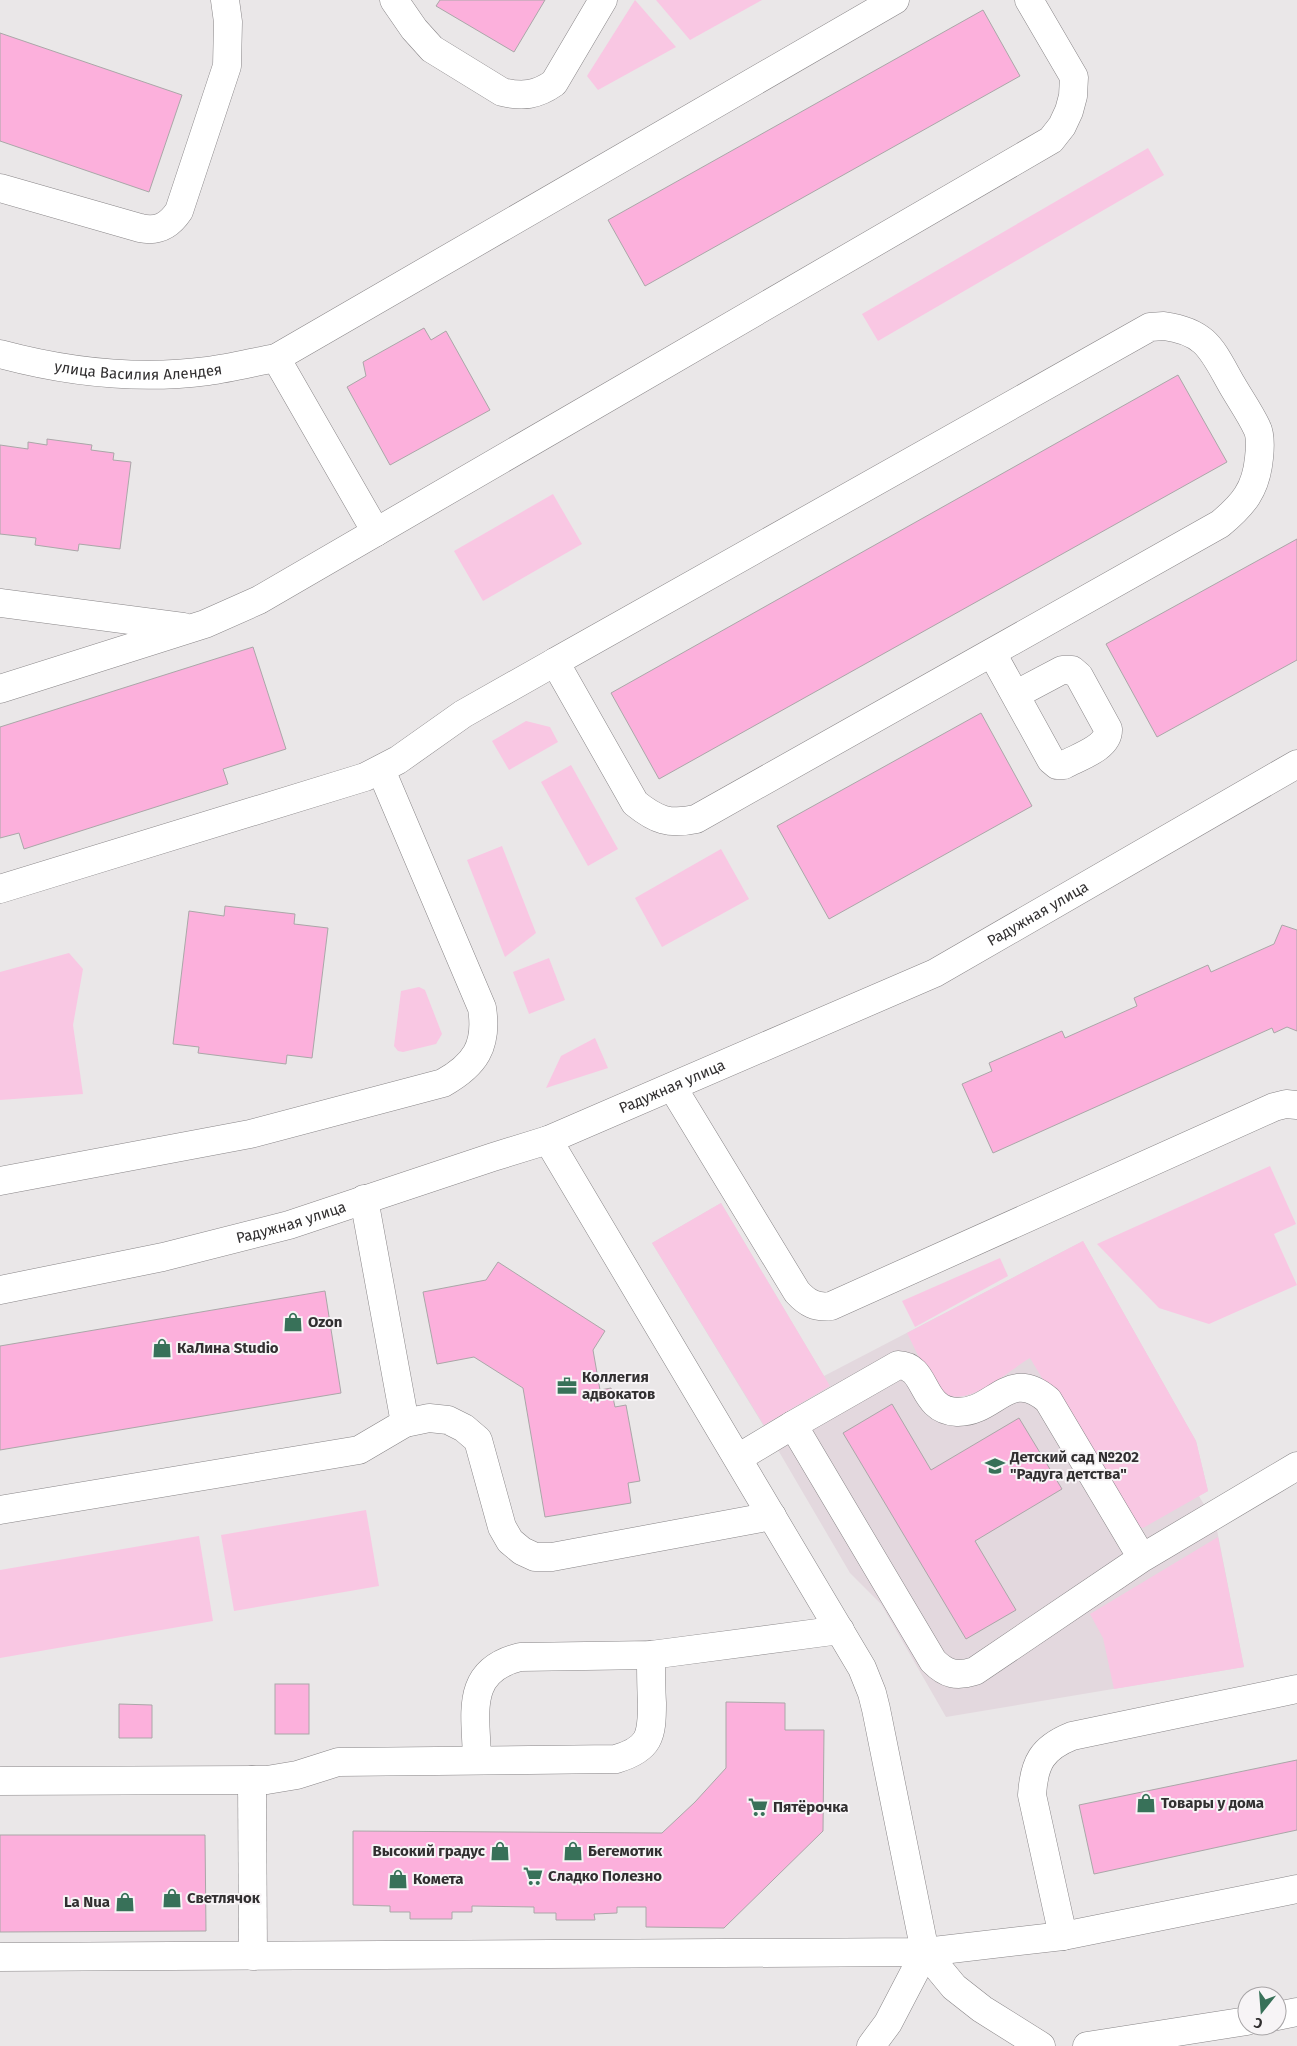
<svg xmlns="http://www.w3.org/2000/svg" width="1297" height="2046" font-family="'Fira Sans',sans-serif">
	<style>
		.built { fill: #e3d8de }
		.green { fill: #f9c7e3 }
		.building { fill: #fcb0dc; stroke: #aaa7a8 }
		.lines { fill: none; stroke-linecap: round; stroke-linejoin: round }
		.minor-casing { stroke: #888587; stroke-width: 29 }
		.major-casing { stroke: #888587; stroke-width: 29 }
		.minor { stroke: #fff; stroke-width: 28 }
		.major { stroke: #fff; stroke-width: 28 }
		.labels { text-anchor: middle; stroke-width: 4; stroke-linejoin: round; paint-order: stroke }
		.street-label { font-size: 15px; fill: #312f30; stroke: #f7f4f6 }
		.poi-label { font-size: 15px; font-weight: bold; fill: #312f30; stroke: #f7f4f6; text-anchor: start }
	</style>
	<rect width="100%" height="100%" fill="#eae7e8"/>
	<path class="built" d="M721,1203L824,1376L1083,1241L1196,1441L1208,1491L1199,1496L1216,1525L1244,1667L946,1717L881,1604L850,1573L771,1438L652,1243Z"/>
	<g class="green">
		<path d="M635,0L676,47L598,90L587,76Z"/>
		<path d="M656,0H762L690,40Z"/>
		<path d="M1148,148L1164,175L878,341L862,314Z"/>
		<path d="M553,494L582,544L483,601L454,551Z"/>
		<path d="M526,721L550,727L558,742L509,770L492,741Z"/>
		<path d="M571,765L618,849L588,866L541,782Z"/>
		<path d="M502,846L536,933L505,957L467,860Z"/>
		<path d="M721,849L749,899L662,947L635,898Z"/>
		<path d="M69,953L83,969L73,1025L83,1094L0,1100V972Z"/>
		<path d="M549,958L565,1000L529,1014L513,972Z"/>
		<path d="M419,987L425,990L442,1034L436,1044L403,1052L398,1051L394,1046L401,991Z"/>
		<path d="M595,1038L608,1068L546,1088L561,1056Z"/>
		<path d="M1270,1166L1296,1224L1274,1234L1297,1285L1209,1324L1159,1308L1097,1244Z"/>
		<path d="M721,1203L830,1386L764,1425L652,1243Z"/>
		<path d="M1083,1241L1196,1441L1208,1491L1143,1528L1128,1521L1030,1358C1009,1370 963,1413 939,1390C931,1383 913,1345 907,1333Z"/>
		<path d="M1000,1258L1008,1276L915,1327L902,1301Z"/>
		<path d="M366,1510L379,1586L234,1611L221,1535Z"/>
		<path d="M199,1536L213,1621L0,1658V1570Z"/>
		<path d="M1218,1537L1244,1667L1114,1689L1103,1638L1090,1614Z"/>
	</g>
	<g class="building">
		<path d="M440,0H545L514,52L436,6Z"/>
		<path d="M983,10L1020,76L645,286L608,220Z"/>
		<path d="M0,33L182,95L149,192L0,141Z"/>
		<path d="M424,328L431,340L446,331L490,410L390,465L347,387L366,376L363,362Z"/>
		<path d="M1178,375L1227,462L659,779L611,693Z"/>
		<path d="M47,439L92,445L91,450L114,453L113,460L131,462L120,549L79,544L78,551L35,545L36,538L0,534V445L28,449V442L47,445Z"/>
		<path d="M1297,539V660L1157,737L1106,644Z"/>
		<path d="M253,647L286,749L223,769L228,784L24,849L19,833L0,838V727Z"/>
		<path d="M981,713L1032,806L829,919L777,826Z"/>
		<path d="M225,906L295,914L294,924L328,928L312,1058L287,1055L286,1064L198,1053L199,1047L173,1044L189,911L224,916Z"/>
		<path d="M1282,925L1297,930V1031L1287,1027L1274,1033L1272,1028L993,1153L962,1084L992,1071L989,1063L1062,1031L1065,1038L1137,1006L1134,998L1208,965L1211,972L1274,944Z"/>
		<path d="M498,1262L605,1331L593,1350L600,1390L611,1388L615,1407L626,1405L640,1481L628,1483L631,1503L545,1517L523,1388L474,1357L437,1364L423,1292L486,1280Z"/>
		<path d="M325,1291L341,1393L0,1450V1346Z"/>
		<path d="M892,1404L931,1470L1019,1418L1062,1489L975,1541L1016,1610L966,1639L843,1433Z"/>
		<rect x="275" y="1684" width="34" height="50"/>
		<path d="M726,1702L785,1703V1730H824L823,1831L724,1928L646,1927V1907H617V1913L594,1914L595,1920H556V1913H534V1907L472,1906V1912H452V1919H410V1912H390V1906L353,1905V1831L662,1833L695,1802L726,1768Z"/>
		<path d="M119,1704L152,1705V1738H119Z"/>
		<path d="M1297,1760V1830L1094,1874L1079,1805Z"/>
		<path d="M0,1835H205L206,1931L0,1932Z"/>
	</g>
	<g class="lines">
		<defs>
			<g id="minor">
				<path d="M394,0L414,29L432,49L502,92C523,97 537,95 554,83L603,0"/>
				<path d="M0,188L140,228C158,232 169,226 179,211L227,66L228,22L225,0"/>
				<path d="M1164,326C1207,332 1212,350 1232,385C1240,399 1250,413 1257,428C1261,436 1260,449 1259,458C1256,490 1243,505 1220,524L696,819C669,825 656,820 635,803L555,662L1150,327Z"/>
				<path id="s1" d="M0,354C67,372 139,380 208,371C231,368 254,362 276,358L895,0"/>
				<path d="M276,358L376,532"/>
				<path d="M0,603L183,627"/>
				<path d="M992,653L1051,760L1057,765H1064C1078,757 1109,748 1108,729L1079,676L1072,670H1062L1015,695"/>
				<path d="M0,689L205,624L259,600L1051,140L1062,126L1069,111L1073,96L1074,77L1029,0"/>
				<path d="M0,889L365,777L398,760L463,714L555,662"/>
				<path d="M673,1088L797,1292C807,1303 816,1308 831,1306L1274,1107L1286,1104L1297,1105"/>
				<path d="M548,1140L862,1668L872,1693L876,1709L925,1952L954,1987L982,2009L1041,2046"/>
				<path d="M0,1181L250,1134L443,1083C475,1065 488,1046 482,1008L381,770"/>
				<path d="M364,1199L405,1423"/>
				<path id="s2" d="M0,1290L163,1257L289,1225L493,1157L548,1140L935,973L1297,764"/>
				<path d="M738,1458L793,1425"/>
				<path d="M0,1510L359,1450L405,1423L429,1418L448,1420L464,1428L478,1440L502,1527L510,1541L522,1551L535,1557H552L772,1516"/>
				<path d="M1142,1558L1048,1400C1009,1366 995,1413 957,1412C919,1410 929,1366 898,1365L793,1425L933,1661C946,1674 956,1677 975,1671L1142,1558L1297,1466"/>
				<path d="M477,1759C476,1713 464,1671 520,1657L651,1655L840,1630"/>
				<path d="M252,1780L253,1956"/>
				<path d="M0,1781L267,1780L297,1775L338,1762L616,1759C650,1749 652,1736 652,1703C651,1687 651,1671 651,1655"/>
				<path d="M1063,1936L1032,1795C1034,1763 1042,1748 1072,1736L1297,1689"/>
				<path d="M0,1957L925,1952L1063,1936L1297,1889"/>
				<path d="M871,2046L888,2023L925,1952"/>
			</g>
			<g id="major">
				<path d="M1277,2016L1297,2012"/>
				<path d="M1087,2046L1247,2021"/>
			</g>
		</defs>
		<use href="#minor" class="minor-casing"/>
		<use href="#major" class="major-casing"/>
		<use href="#minor" class="minor"/>
		<use href="#major" class="major"/>
	</g>
	<defs>
		<symbol id="shop-bare" viewBox="-9 -9 18 18"><path d="M-5-2.5h2.3a2.7 3.5 0 0 1 5.4 0H5L5.5 6h-11ZM-1.5-2.5h3a1.5 2.3 0 0 0-3 0Z" fill="#387159" stroke="#f7f4f6" stroke-width="2.5" paint-order="stroke"/></symbol>
		<symbol id="office-bare" viewBox="-9 -9 18 18"><path d="M-6-3h4V-5.5h4V-3h4V5H-6ZM-1-4.5V-3h2v-1.5ZM-6 0V1H6V0Z" fill="#387159" stroke="#f7f4f6" stroke-width="2.5" paint-order="stroke"/></symbol>
		<symbol id="school-bare" viewBox="-9 -9 18 18"><path d="M0-5L7-2L0 1L-7-2ZM-4 1L0 2.5L4 1V4Q0 6-4 4Z" fill="#387159" stroke="#f7f4f6" stroke-width="2.5" paint-order="stroke"/></symbol>
		<symbol id="supermarket-bare" viewBox="-9 -9 18 18"><path d="M-6-5.5h2.5l.6 2H6L4.5 2H-2.5L-4.4-4H-6ZM-1.5 3.2a1.3 1.3 0 1 0 .1 0ZM3 3.2a1.3 1.3 0 1 0 .1 0Z" fill="#387159" stroke="#f7f4f6" stroke-width="2.5" paint-order="stroke"/></symbol>
	</defs>
	<g fill-rule="evenodd">
		<use href="#shop-bare" x="279" y="1308" width="28" height="28"/>
		<use href="#shop-bare" x="148" y="1334" width="28" height="28"/>
		<use href="#office-bare" x="553" y="1372" width="28" height="28"/>
		<use href="#school-bare" x="981" y="1452" width="28" height="28"/>
		<use href="#shop-bare" x="1132" y="1789" width="28" height="28"/>
		<use href="#supermarket-bare" x="744" y="1793" width="28" height="28"/>
		<use href="#shop-bare" x="486" y="1837" width="28" height="28"/>
		<use href="#shop-bare" x="559" y="1837" width="28" height="28"/>
		<use href="#supermarket-bare" x="519" y="1862" width="28" height="28"/>
		<use href="#shop-bare" x="384" y="1865" width="28" height="28"/>
		<use href="#shop-bare" x="158" y="1884" width="28" height="28"/>
		<use href="#shop-bare" x="111" y="1888" width="28" height="28"/>
	</g>
	<g class="labels">
		<g class="street-label">
			<text dy="5" stroke="none"><textPath href="#s1" startOffset="140">улица Василия Алендея</textPath></text>
			<text dy="5" stroke="none"><textPath href="#s2" startOffset="1109">Радужная улица</textPath></text>
			<text dy="5" stroke="none"><textPath href="#s2" startOffset="704">Радужная улица</textPath></text>
			<text dy="5" stroke="none"><textPath href="#s2" startOffset="299">Радужная улица</textPath></text>
		</g>
		<g class="poi-label">
			<text x="308" y="1327">Ozon</text>
			<text x="177" y="1353">КаЛина Studio</text>
			<text x="582" y="1382">Коллегия<tspan x="582" dy="17">адвокатов</tspan></text>
			<text x="1010" y="1462">Детский сад №202<tspan x="1010" dy="17">"Радуга детства"</tspan></text>
			<text x="1161" y="1808">Товары у дома</text>
			<text x="773" y="1812">Пятёрочка</text>
			<text x="485" y="1856" text-anchor="end">Высокий градус</text>
			<text x="588" y="1856">Бегемотик</text>
			<text x="548" y="1881">Сладко Полезно</text>
			<text x="413" y="1884">Комета</text>
			<text x="187" y="1903">Светлячок</text>
			<text x="110" y="1907" text-anchor="end">La Nua</text>
		</g>
	</g>
	<g transform="translate(1262 2011) rotate(197)"><circle r="24" fill="#f7f4f6" stroke="#a8a5a7"/>
	<path d="M0-4L9 19L0 12L-9 19Z" fill="#387159"/>
	<text y="-8" font-size="14" font-weight="bold" text-anchor="middle" fill="#312f30">С</text>
	</g>
</svg>
